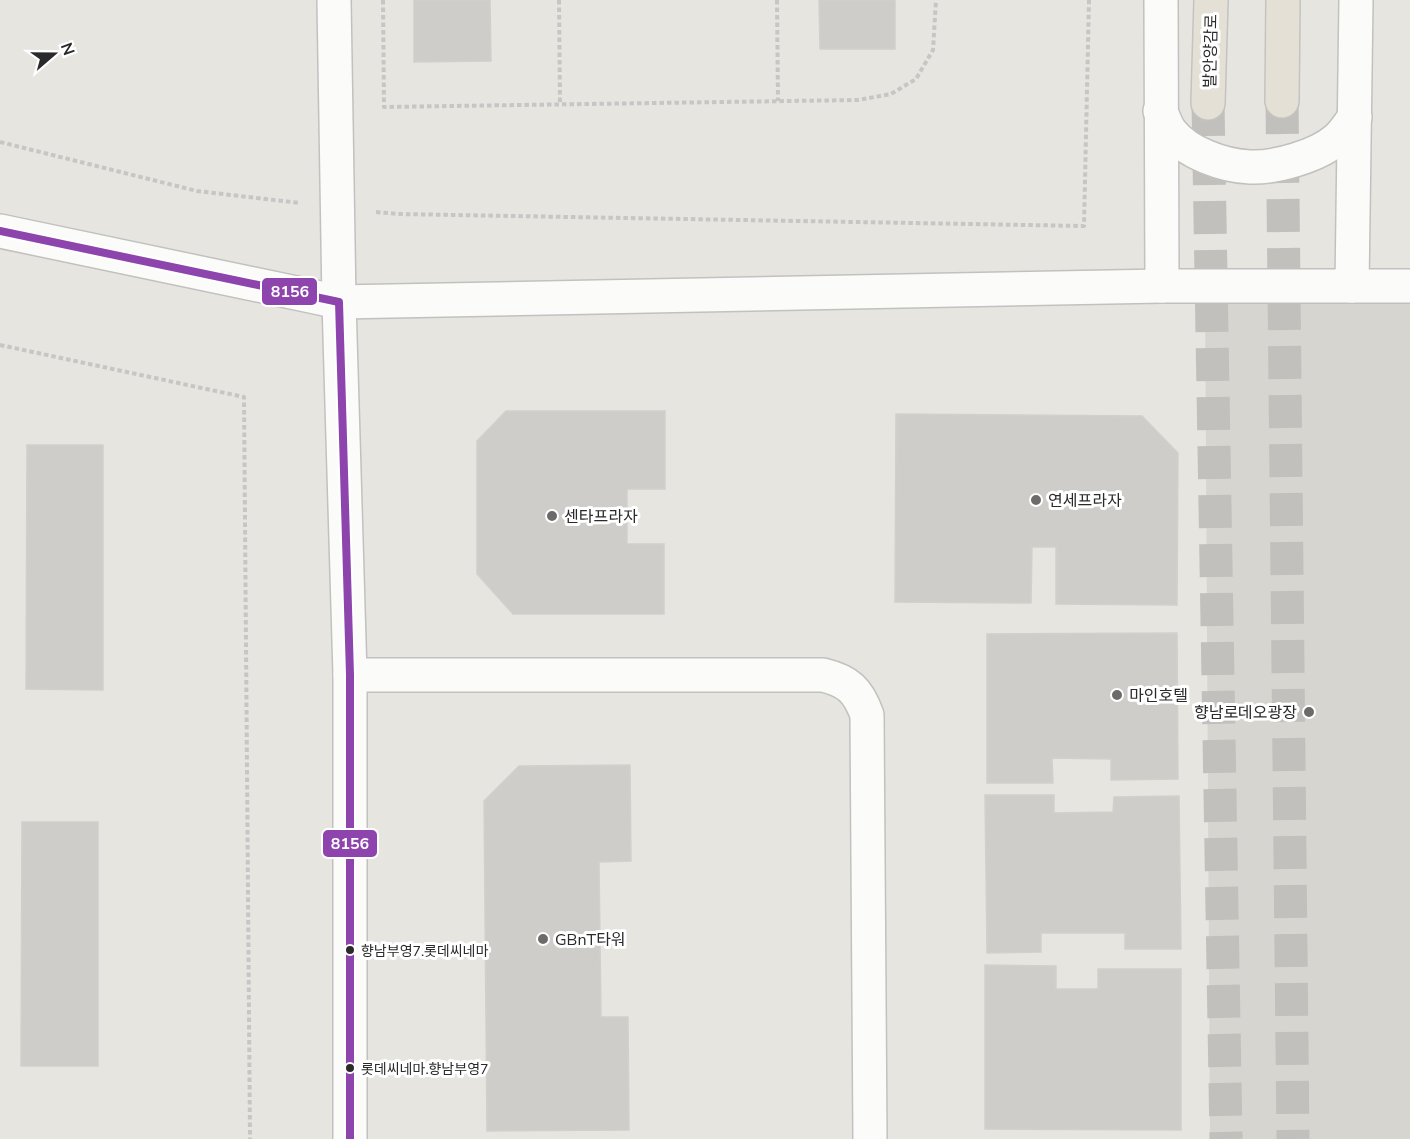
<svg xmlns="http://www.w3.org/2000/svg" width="1410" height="1139" font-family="'Nunito Sans','Noto Sans KR',sans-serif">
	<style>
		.plaza { fill: #d7d5d0 }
		.building { fill: #cfcdc9; stroke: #d2d0cc; stroke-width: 1.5 }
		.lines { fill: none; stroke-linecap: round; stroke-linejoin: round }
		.trunk-tunnel { stroke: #c1c0bc; stroke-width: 33; stroke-dasharray: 33 16; stroke-linecap: butt }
		.minor-casing { stroke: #c2c1c0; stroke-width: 36 }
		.tertiary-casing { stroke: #c2c1c0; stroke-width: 36 }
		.trunk-casing { stroke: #c4c3c1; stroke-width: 36 }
		.path { stroke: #c6c6c5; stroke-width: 4; stroke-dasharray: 4.5 3; stroke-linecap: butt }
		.minor { stroke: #fbfbfa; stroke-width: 33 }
		.tertiary { stroke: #fbfbfa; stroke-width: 33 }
		.trunk { stroke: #e5e0d5; stroke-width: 33 }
		.bus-1-casing { stroke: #fff; stroke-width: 12 }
		.bus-1 { stroke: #8e44ad; stroke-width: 8 }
		.poi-dot { fill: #6c6b6a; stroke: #fff; stroke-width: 2 }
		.bus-dot { fill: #2a2a2a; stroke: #fff; stroke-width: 2 }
		.labels { text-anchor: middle; stroke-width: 6; stroke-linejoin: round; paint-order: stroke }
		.bus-label { font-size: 14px; fill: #2a2a2a; stroke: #fff; text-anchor: start }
		.street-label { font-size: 16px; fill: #2a2a2a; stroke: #fff }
		.poi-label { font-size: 16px; fill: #2a2a2a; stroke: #fff; text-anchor: start }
		.line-badge { stroke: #fff; stroke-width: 2 }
		.badge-label { font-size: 16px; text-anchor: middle; font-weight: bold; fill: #fff }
	</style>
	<rect width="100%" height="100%" fill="#e7e5e0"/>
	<path class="plaza" d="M1410,284V1139H1210L1205,285Z"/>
	<g class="building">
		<path d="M414,0H490L491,61L414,62Z"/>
		<path d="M819,0H895V49H820Z"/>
		<path d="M506,411H665V489H627V544H664V614H513L477,574V441Z"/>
		<path d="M896,414L1142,416L1178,453L1177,605L1056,604V547H1032L1031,603L895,602Z"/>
		<path d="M27,445H103V690L26,689Z"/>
		<path d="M1177,633L1178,779L1111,780V759L1052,758L1053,783H987V634Z"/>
		<path d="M630,765L631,861L599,862L601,1017H628L629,1130L487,1131L484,801L519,766Z"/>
		<path d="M985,795H1054V813L1113,812L1114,797L1179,796L1181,949H1125V933H1041V952L987,953Z"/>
		<path d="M22,822H98V1066H21Z"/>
		<path d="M985,965L1056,966V989H1098V969H1181V1130L985,1129Z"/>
	</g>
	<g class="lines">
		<g class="trunk-tunnel">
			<path d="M1282,101L1293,1139"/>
			<path d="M1208,103L1226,1139"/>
		</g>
		<defs>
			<g id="minor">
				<path d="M334,0L339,302"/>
				<path d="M350,675H823C848,681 858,690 867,715L870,1139"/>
			</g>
			<g id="tertiary">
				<path d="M1161,0L1162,286"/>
				<path d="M1160,111C1164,117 1166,126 1171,132C1187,153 1224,166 1250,167C1275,168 1318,156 1337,139C1344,133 1349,124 1355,117"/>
				<path d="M0,231L339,302L1162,286H1410"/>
				<path d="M1352,286L1356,0"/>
				<path d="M339,302L350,675V1139"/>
			</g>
			<g id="trunk">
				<path d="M1282,101L1283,0"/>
				<path d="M1208,103L1211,0"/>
			</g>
		</defs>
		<use href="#minor" class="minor-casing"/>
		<use href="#tertiary" class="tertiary-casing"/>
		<use href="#trunk" class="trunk-casing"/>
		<g class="path">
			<path d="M383,0L384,107L858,100L891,94L916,79L933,50L936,0"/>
			<path d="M559,0L560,104"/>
			<path d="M777,0L778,101"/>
			<path d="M0,142L197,191L300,203"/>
			<path d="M376,212L398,214L1084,226L1089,0"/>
			<path d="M0,345L244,397L250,1139"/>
		</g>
		<use href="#minor" class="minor"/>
		<use href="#tertiary" class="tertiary"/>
		<use href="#trunk" class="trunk"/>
		<defs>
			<path id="bus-1" d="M0,231L339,302L350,675V1139"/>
		</defs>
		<use href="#bus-1" class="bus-1-casing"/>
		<use href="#bus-1" class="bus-1"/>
	</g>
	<g class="poi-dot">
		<circle cx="1036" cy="500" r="6"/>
		<circle cx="552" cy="516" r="6"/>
		<circle cx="1117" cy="695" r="6"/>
		<circle cx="1309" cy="712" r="6"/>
		<circle cx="543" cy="939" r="6"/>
	</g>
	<g class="bus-dot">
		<circle cx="350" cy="950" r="5"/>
		<circle cx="350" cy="1068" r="5"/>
	</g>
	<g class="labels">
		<g class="bus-label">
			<text x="361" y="956">향남부영7.롯데씨네마</text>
			<text x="361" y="1074">롯데씨네마.향남부영7</text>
		</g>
		<g class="street-label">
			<text transform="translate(1210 51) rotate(-89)" y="6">발안양감로</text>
		</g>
		<g class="poi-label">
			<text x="1048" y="506">연세프라자</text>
			<text x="564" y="522">센타프라자</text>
			<text x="1129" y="701">마인호텔</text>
			<text x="1297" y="718" text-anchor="end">향남로데오광장</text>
			<text x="555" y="945">GBnT타워</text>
		</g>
	</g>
	<g class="line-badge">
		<rect x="261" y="277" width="57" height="29" rx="6" fill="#8e44ad"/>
		<rect x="322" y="829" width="56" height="29" rx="6" fill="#8e44ad"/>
	</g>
	<g class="badge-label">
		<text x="290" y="297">8156</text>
		<text x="350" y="849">8156</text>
	</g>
	<g transform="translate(54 54) rotate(70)" stroke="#ffffff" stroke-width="4.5" paint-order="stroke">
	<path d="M0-4.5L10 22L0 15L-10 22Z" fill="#2a2a2a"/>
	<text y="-9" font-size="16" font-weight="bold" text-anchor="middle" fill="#2a2a2a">N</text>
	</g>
</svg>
